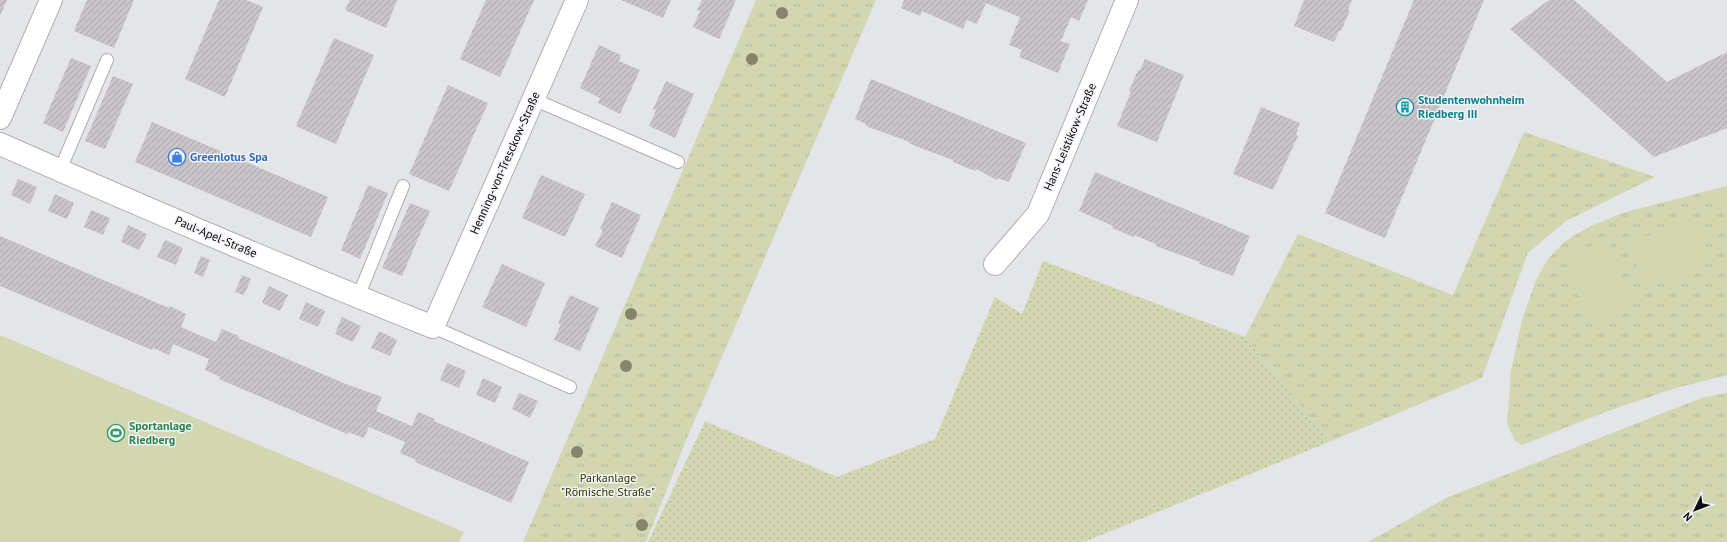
<svg xmlns="http://www.w3.org/2000/svg" width="1727" height="542" font-family="'PT Sans',sans-serif">
	<style>
		.grass { fill: url(#grass-tufts) }
		.garden { fill: url(#garden-dots) }
		.pitch { fill: #d2d7b2 }
		.building { fill: url(#building-hatch) }
		.lines { fill: none; stroke-linecap: round; stroke-linejoin: round }
		.lane-casing { stroke: #adafb2; stroke-width: 14 }
		.street-casing { stroke: #adafb2; stroke-width: 24 }
		.lane { stroke: #fff; stroke-width: 12 }
		.street { stroke: #fff; stroke-width: 22 }
		.tree { fill: #83866a }
		.labels { text-anchor: middle; stroke-width: 3; stroke-linejoin: round; paint-order: stroke }
		.culture-label { font-size: 12px; font-weight: bold; fill: #0d838f; stroke: #f1f2f6; text-anchor: start }
		.street-label { font-size: 12px; fill: #0c0c0e; stroke: #f1f2f6 }
		.shop-label { font-size: 12px; font-weight: bold; fill: #366cbe; stroke: #f1f2f6; text-anchor: start }
		.leisure-label { font-size: 12px; font-weight: bold; fill: #27864d; stroke: #f1f2f6; text-anchor: start }
		.park-label { font-size: 12px; fill: #353803; stroke: #f1f2f6 }
	</style>
	<defs>
		<pattern id="grass-tufts" width="24" height="20" patternUnits="userSpaceOnUse"><rect width="24" height="20" fill="#d2d7b2"/><path d="M3 7l-1-3M5 7V3M7 7l1-3M15 17l-1-3M17 17v-4M19 17l1-3" fill="none" stroke="#b3b798"/></pattern>
		<pattern id="garden-dots" width="8" height="8" patternUnits="userSpaceOnUse"><rect width="8" height="8" fill="#d2d7b2"/><path d="M2 2h.1M6 6h.1" fill="none" stroke="#b3b798" stroke-width="1.8" stroke-linecap="round"/></pattern>
		<pattern id="building-hatch" width="6" height="6" patternUnits="userSpaceOnUse"><rect width="6" height="6" fill="#c8c4c7"/><path d="M-1 1l2-2M0 6l6-6M5 7l2-2" fill="none" stroke="#aba7aa"/></pattern>
	</defs>
	<rect width="100%" height="100%" fill="#e3e5e9"/>
	<g class="grass">
		<path d="M756,0H876L687,438L646,542H523Z"/>
		<path d="M1524,132L1655,177L1566,221L1528,253L1482,378L1329,442L1245,337L1298,234L1453,295Z"/>
		<path d="M1727,186V375L1676,388L1608,411L1522,445L1515,441L1507,424L1511,371L1522,320L1536,280L1548,259L1564,242L1585,229L1622,213Z"/>
		<path d="M1727,393V542H1368L1446,498L1704,397Z"/>
	</g>
	<path class="garden" d="M1043,261L1245,337L1329,442L1084,542H648L705,421L837,477L935,439L995,297L1022,314Z"/>
	<g class="pitch">
		<path d="M1727,191V224L1716,196Z"/>
		<path d="M1694,217L1712,261L1646,288L1628,244Z"/>
		<path d="M1608,239L1634,307L1590,324L1564,257Z"/>
		<path d="M0,335L464,532L459,542H0Z"/>
	</g>
	<g class="building">
		<path d="M0,0H7L0,16Z"/>
		<path d="M87,0H134L114,48L74,31Z"/>
		<path d="M219,0H246L263,7L225,97L185,79Z"/>
		<path d="M350,0H397L386,28L345,10Z"/>
		<path d="M486,0H534L500,77L460,59Z"/>
		<path d="M621,0H671L663,18Z"/>
		<path d="M702,0H736L719,39L693,27L700,11L697,10Z"/>
		<path d="M904,0H1088L1079,21L1071,17L1061,41L1070,44L1058,73L1019,57L1022,50L1009,45L1020,17L986,3L977,24L967,20L963,29L922,11L920,16L901,8Z"/>
		<path d="M1304,0H1352L1348,9L1350,10L1341,31H1339L1334,42L1294,26Z"/>
		<path d="M1414,0H1484L1385,238L1325,213Z"/>
		<path d="M1549,0H1574L1667,82L1727,52V128L1654,157L1510,29Z"/>
		<path d="M334,38L374,55L336,144L296,126Z"/>
		<path d="M599,45L621,55L619,61L640,70L620,114L598,103L600,98L580,88Z"/>
		<path d="M71,58L91,66L63,132L43,123Z"/>
		<path d="M1145,59L1184,75L1157,142L1117,126L1131,92L1129,91L1136,75L1138,70H1140Z"/>
		<path d="M113,76L133,84L105,149L85,141Z"/>
		<path d="M871,79L1026,143L1009,182L997,178V180L976,169L975,171L953,162V160L915,146L909,143L910,142L871,128L865,125L866,124L855,119Z"/>
		<path d="M666,81L694,94L675,138L649,126L656,110L653,109Z"/>
		<path d="M448,85L488,103L449,191L409,174Z"/>
		<path d="M1261,107L1300,123L1296,135L1298,136L1273,190L1233,174Z"/>
		<path d="M152,122L328,197L311,237L135,162Z"/>
		<path d="M1095,172L1250,236L1233,276L1199,264L1200,262L1161,248L1156,246V244L1134,235V237L1117,230L1112,228L1113,226L1079,211Z"/>
		<path d="M541,175L585,194L565,237L522,218Z"/>
		<path d="M18,179L37,187L30,204L11,195Z"/>
		<path d="M368,185L388,193L360,259L341,250Z"/>
		<path d="M55,194L74,203L67,219L48,211Z"/>
		<path d="M612,202L641,215L622,258L595,246L603,230L600,229Z"/>
		<path d="M410,203L430,211L402,276L382,268Z"/>
		<path d="M91,210L110,218L103,235L84,227Z"/>
		<path d="M128,225L147,234L139,250L121,242Z"/>
		<path d="M0,236L169,308L170,306L186,314L181,327L199,335L216,342L222,329L239,336L238,338L346,384L382,397L376,411L412,426L418,412L435,419L434,421L529,462L511,503L415,462L416,460L400,453L405,442L369,427L364,438L348,432L347,434L219,379L220,377L205,370L209,359L173,344L169,355L153,348L152,350L0,286Z"/>
		<path d="M165,240L183,248L176,265L157,257Z"/>
		<path d="M201,256L210,260L203,277L194,273Z"/>
		<path d="M502,264L545,283L526,327L482,307Z"/>
		<path d="M242,275L251,279L244,295L235,292Z"/>
		<path d="M269,286L288,295L280,311L262,303Z"/>
		<path d="M570,295L599,308L580,351L554,340L561,324L558,323Z"/>
		<path d="M306,302L325,311L318,327L299,319Z"/>
		<path d="M342,317L361,326L353,342L335,334Z"/>
		<path d="M379,331L397,340L390,356L371,348Z"/>
		<path d="M447,363L466,371L459,388L440,380Z"/>
		<path d="M483,378L502,387L495,403L476,395Z"/>
		<path d="M519,393L538,401L530,418L512,409Z"/>
	</g>
	<g class="lines">
		<defs>
			<g id="lane">
				<path d="M533,99L678,162"/>
				<path d="M60,170L107,60"/>
				<path d="M358,297L403,186"/>
				<path d="M433,327L570,387"/>
			</g>
			<g id="street">
				<path d="M0,118L51,0"/>
				<path d="M0,144C143,207 288,269 433,327L577,0"/>
				<path d="M995,264L1038,214L1127,0"/>
			</g>
		</defs>
		<use href="#lane" class="lane-casing"/>
		<use href="#street" class="street-casing"/>
		<use href="#lane" class="lane"/>
		<use href="#street" class="street"/>
	</g>
	<g class="tree">
		<circle cx="782" cy="13" r="6"/>
		<circle cx="752" cy="59" r="6"/>
		<circle cx="631" cy="314" r="6"/>
		<circle cx="626" cy="366" r="6"/>
		<circle cx="577" cy="452" r="6"/>
		<circle cx="642" cy="525" r="6"/>
	</g>
	<defs>
		<symbol id="building-ring" viewBox="-11 -11 22 22"><circle r="9.5" fill="#f1f2f6" stroke="#0f9aa8" stroke-width="1.5"/><path d="M-4-6H4V6H1V3H-1V6H-4ZM-2.5-4.3h1.7v1.8h-1.7ZM.8-4.3h1.7v1.8H.8ZM-2.5-1h1.7V.8h-1.7ZM.8-1h1.7V.8H.8Z" fill="#0f9aa8"/></symbol>
		<symbol id="shop-ring" viewBox="-11 -11 22 22"><circle r="9.5" fill="#f1f2f6" stroke="#3f7fe0" stroke-width="1.5"/><path d="M-5-2.5h2.3a2.7 3.5 0 0 1 5.4 0H5L5.5 6h-11ZM-1.5-2.5h3a1.5 2.3 0 0 0-3 0Z" fill="#3f7fe0"/></symbol>
		<symbol id="stadium-ring" viewBox="-11 -11 22 22"><circle r="9.5" fill="#f1f2f6" stroke="#2e9e5b" stroke-width="1.5"/><path d="M0-5a6.5 5 0 1 0 0 10a6.5 5 0 1 0 0-10ZM-3.5-1.8h7v3.6h-7Z" fill="#2e9e5b"/></symbol>
	</defs>
	<g fill-rule="evenodd">
		<use href="#building-ring" x="1395" y="97" width="20" height="20"/>
		<use href="#shop-ring" x="167" y="147" width="20" height="20"/>
		<use href="#stadium-ring" x="106" y="423" width="20" height="20"/>
	</g>
	<g class="labels">
		<g class="culture-label">
			<text x="1418" y="104">Studentenwohnheim<tspan x="1418" dy="14">Riedberg III</tspan></text>
		</g>
		<g class="street-label">
			<text transform="translate(1070 137) rotate(-67)" y="4">Hans-Leistikow-Straße</text>
			<text transform="translate(505 163) rotate(-66)" y="4">Henning-von-Tresckow-Straße</text>
			<text transform="translate(216 237) rotate(23)" y="4">Paul-Apel-Straße</text>
		</g>
		<g class="shop-label">
			<text x="190" y="161">Greenlotus Spa</text>
		</g>
		<g class="leisure-label">
			<text x="129" y="430">Sportanlage<tspan x="129" dy="14">Riedberg</tspan></text>
		</g>
		<g class="park-label">
			<text x="608" y="482">Parkanlage<tspan x="608" dy="14">"Römische Straße"</tspan></text>
		</g>
	</g>
	<g transform="translate(1695 510) rotate(227)" stroke="#f1f2f6" stroke-width="3" paint-order="stroke">
	<path d="M0-3L7 15L0 10L-7 15Z" fill="#0c0c0e"/>
	<text y="-6" font-size="11" font-weight="bold" text-anchor="middle" fill="#0c0c0e">N</text>
	</g>
</svg>
